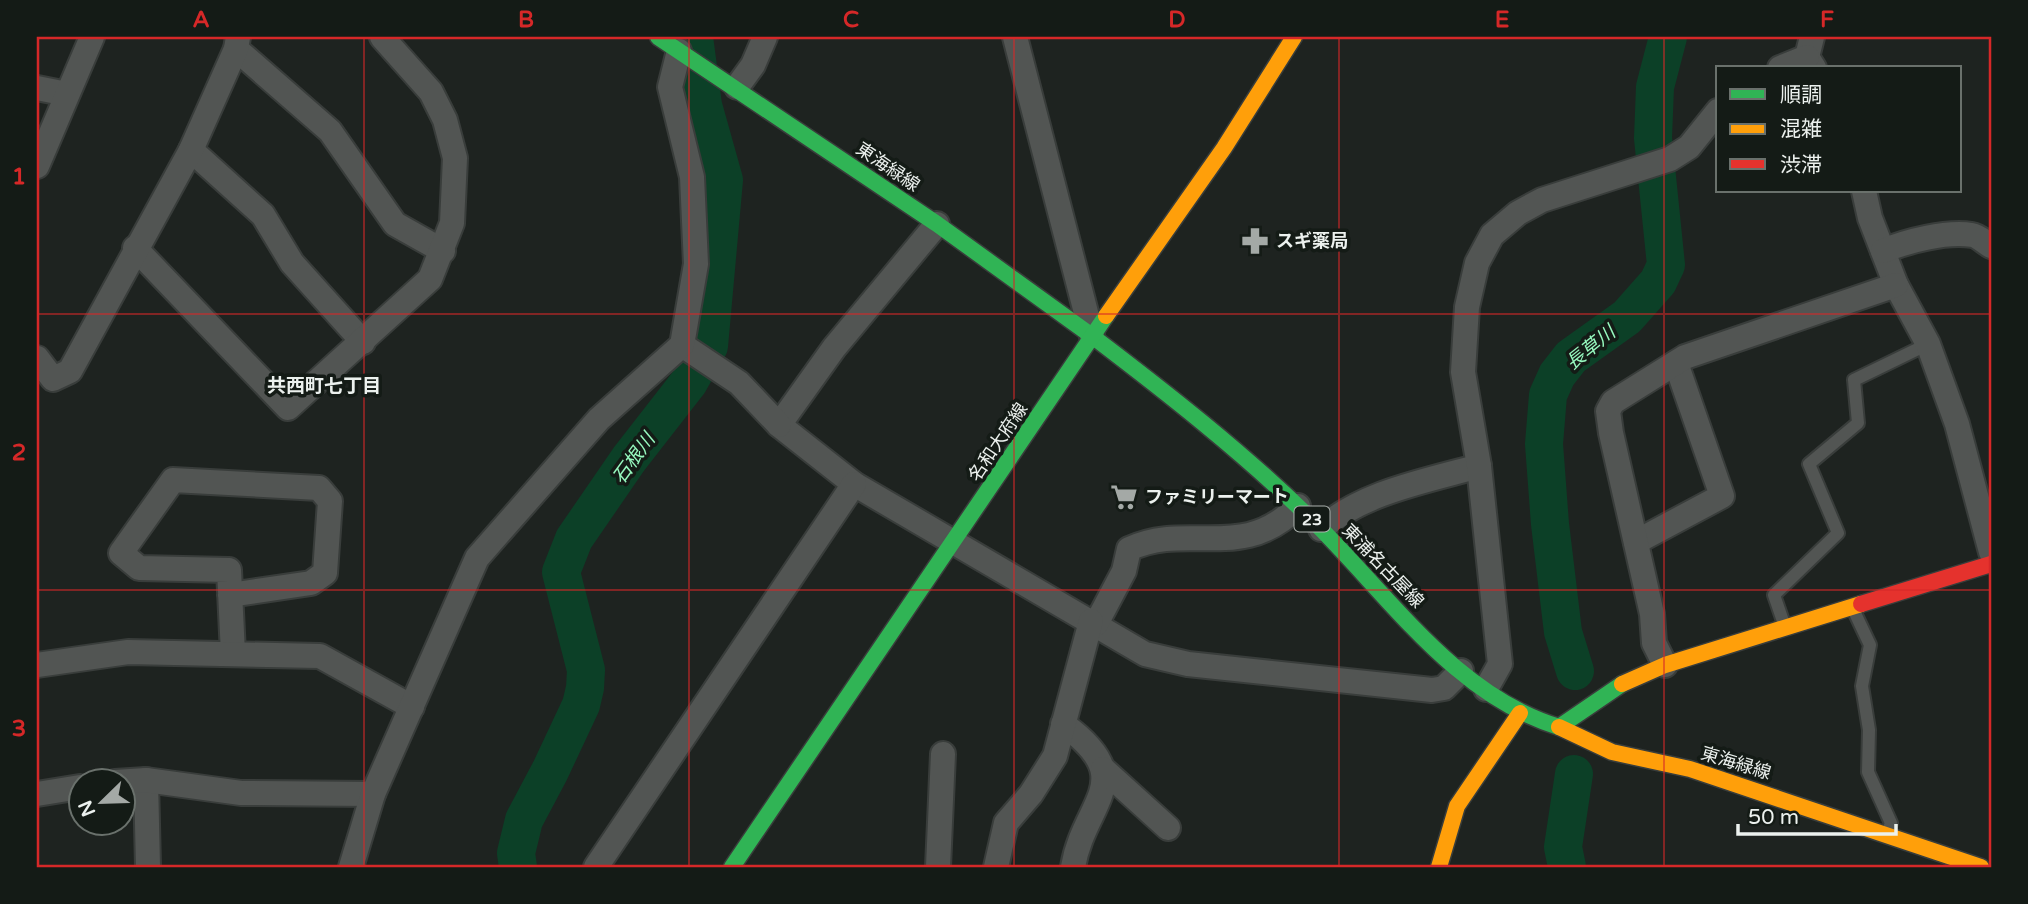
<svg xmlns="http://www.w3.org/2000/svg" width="2028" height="904" font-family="'Varela Round','Noto Sans JP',sans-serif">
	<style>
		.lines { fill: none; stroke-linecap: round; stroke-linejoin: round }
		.river { stroke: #0c4027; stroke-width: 38 }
		.lane-casing { stroke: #393d3b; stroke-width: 16 }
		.street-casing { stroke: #393d3b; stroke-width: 28 }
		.fast-casing { stroke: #393d3b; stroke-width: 19 }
		.slow-casing { stroke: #393d3b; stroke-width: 19 }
		.jam-casing { stroke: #393d3b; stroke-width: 19 }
		.lane { stroke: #525553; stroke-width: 12 }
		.street { stroke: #525553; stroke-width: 24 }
		.fast { stroke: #30b455; stroke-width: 16 }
		.slow { stroke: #ff9f0a; stroke-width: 16 }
		.jam { stroke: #e5322d; stroke-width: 16 }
		.grid { fill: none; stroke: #d62828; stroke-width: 2; stroke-opacity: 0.55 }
		.labels { text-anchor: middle; stroke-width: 7; stroke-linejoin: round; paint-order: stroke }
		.shield { fill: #141b16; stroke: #abb1ad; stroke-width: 2 }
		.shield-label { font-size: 16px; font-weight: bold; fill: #ecf1ee }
		.street-label { font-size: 18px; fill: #ecf1ee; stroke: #141b16 }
		.poi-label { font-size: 18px; font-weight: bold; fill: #ecf1ee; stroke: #141b16; text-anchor: start }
		.water-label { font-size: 19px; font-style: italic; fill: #97f9bf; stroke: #141b16 }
		.neighbourhood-label { font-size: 19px; font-weight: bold; fill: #ecf1ee; stroke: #141b16 }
		.neatline { fill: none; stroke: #d62828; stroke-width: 2.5 }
		.grid-label { font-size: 23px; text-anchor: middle; font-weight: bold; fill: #d62828 }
	</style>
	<rect width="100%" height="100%" fill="#1e2320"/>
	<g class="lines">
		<g class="river">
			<path d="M1575,671L1563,632L1550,524L1544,444L1548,395L1557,375L1571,357L1627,317L1658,282L1666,265L1653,138L1655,87L1668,37"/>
			<path d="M518,867L516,853L524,820L550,771L581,705L585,688L586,670L561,572L574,539L629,459L689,382L709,346L724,180L703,105L694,37"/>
			<path d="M1567,867L1563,847L1574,774"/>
		</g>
		<defs>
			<g id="lane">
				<path d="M1854,611L1870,645L1862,686L1869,730L1868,772L1891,823L1888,831"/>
				<path d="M1784,624L1774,595L1838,533L1809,464L1858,423L1854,380L1928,344"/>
			</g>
			<g id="street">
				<path d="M1015,37L1092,336"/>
				<path d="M1812,37L1807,57L1814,68"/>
				<path d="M236,49L330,131L395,224L443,251"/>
				<path d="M1780,68L1807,57"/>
				<path d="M737,87L753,65L765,37"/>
				<path d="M37,88L67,94"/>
				<path d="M191,150L263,215L292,263L363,342"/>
				<path d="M37,166L92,37"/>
				<path d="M1864,191L1870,218L1896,285L1928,344L1957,424L1991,552"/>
				<path d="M937,224L834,348L779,425L854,484L1145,654L1188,664L1432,690L1444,688L1461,671"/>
				<path d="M135,248L288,408L430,279L452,223L455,158L445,120L431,92L382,37"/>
				<path d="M1883,251C1907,241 1946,231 1972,235C1979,236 1985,243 1991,246"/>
				<path d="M682,345L739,383L779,425"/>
				<path d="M37,358L53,379L70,371L191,150L236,49L238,37"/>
				<path d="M1321,529C1363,492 1426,481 1479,466"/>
				<path d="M1636,542L1722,496L1676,363"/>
				<path d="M230,595L311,583L325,573L330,501L319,488L173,480L121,553L139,568L229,570L233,654"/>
				<path d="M1096,624L1124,571L1129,549C1189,521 1242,563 1298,506"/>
				<path d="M37,665L128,652L320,656L412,707"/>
				<path d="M1665,665L1654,643L1652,614L1611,433L1608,411L1613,402L1685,357L1896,285"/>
				<path d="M1486,689L1500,664L1479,466L1463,372L1467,307L1477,263L1492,235L1518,213L1542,200L1670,159L1689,147L1718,111"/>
				<path d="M1063,724C1141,780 1084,801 1073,867"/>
				<path d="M1103,769L1168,828"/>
				<path d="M146,780L148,867"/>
				<path d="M115,782L146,780L241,793L373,794"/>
				<path d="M37,794L80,787"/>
				<path d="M351,867L373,794L477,558L599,419L682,345L696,264L692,177L670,87L679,51"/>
				<path d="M596,867L854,484"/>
				<path d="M938,867L943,754"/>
				<path d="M996,867L1006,823L1031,794L1055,756L1091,621"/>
			</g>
			<g id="fast">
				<path d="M658,37L937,224L1092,336"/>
				<path d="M1092,336C1167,393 1241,451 1309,517C1386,591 1453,695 1559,727L1622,684"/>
				<path d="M732,867L1106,316"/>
			</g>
			<g id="slow">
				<path d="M1106,316L1224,148L1294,37"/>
				<path d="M1622,684L1665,665L1861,604"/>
				<path d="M1559,727L1612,752L1690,769L1981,867"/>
				<path d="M1439,867L1457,806L1520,713"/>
			</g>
			<path id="jam" d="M1861,604L1991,564"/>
		</defs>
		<use href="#lane" class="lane-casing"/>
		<use href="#street" class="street-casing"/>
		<use href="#fast" class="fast-casing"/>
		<use href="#slow" class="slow-casing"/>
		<use href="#jam" class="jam-casing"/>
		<use href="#lane" class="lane"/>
		<use href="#street" class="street"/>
		<use href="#fast" class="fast"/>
		<use href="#slow" class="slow"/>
		<use href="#jam" class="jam"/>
	</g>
	<path class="grid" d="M364,37V867M689,37V867M1014,37V867M1339,37V867M1664,37V867M37,314H1991M37,590H1991"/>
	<defs>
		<symbol id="pharmacy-bare" viewBox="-9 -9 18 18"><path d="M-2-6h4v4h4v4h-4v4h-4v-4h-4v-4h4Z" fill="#a4a9a6" stroke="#141b16" stroke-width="2.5" paint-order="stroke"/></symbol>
		<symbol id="supermarket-bare" viewBox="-9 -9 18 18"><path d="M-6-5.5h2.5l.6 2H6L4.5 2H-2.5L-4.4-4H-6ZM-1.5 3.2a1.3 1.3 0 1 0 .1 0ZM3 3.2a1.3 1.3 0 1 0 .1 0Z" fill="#a4a9a6" stroke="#141b16" stroke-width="2.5" paint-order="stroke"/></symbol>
	</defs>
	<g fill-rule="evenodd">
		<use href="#pharmacy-bare" x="1236" y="222" width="38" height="38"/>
		<use href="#supermarket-bare" x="1105" y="478" width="38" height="38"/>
	</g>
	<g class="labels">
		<rect class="shield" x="1294.5" y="506.5" width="35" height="25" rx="5"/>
		<g class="shield-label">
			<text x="1312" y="525">23</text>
		</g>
		<g class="street-label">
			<text transform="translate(888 167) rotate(34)" y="6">東海緑線</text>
			<text transform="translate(998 442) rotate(-56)" y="6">名和大府線</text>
			<text transform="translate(1383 566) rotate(46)" y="6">東浦名古屋線</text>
			<text transform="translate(1736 763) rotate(17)" y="6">東海緑線</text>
		</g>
		<g class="poi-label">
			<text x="1276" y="247">スギ薬局</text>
			<text x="1145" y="503">ファミリーマート</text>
		</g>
		<g class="water-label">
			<text transform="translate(1590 347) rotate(-39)" y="7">長草川</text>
			<text transform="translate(633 458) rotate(-54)" y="7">石根川</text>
		</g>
		<g class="neighbourhood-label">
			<text x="324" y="392">共西町七丁目</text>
		</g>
	</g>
	<rect width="2028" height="904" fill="none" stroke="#141b16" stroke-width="77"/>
	<rect x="1716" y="66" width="245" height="126" fill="#141b16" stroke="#6a716c" stroke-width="2"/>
	<rect x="1730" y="89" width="35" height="10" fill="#30b455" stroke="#6a716c" stroke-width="2"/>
	<text x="1780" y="102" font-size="21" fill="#ecf1ee">順調</text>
	<rect x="1730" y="124" width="35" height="10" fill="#ff9f0a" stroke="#6a716c" stroke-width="2"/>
	<text x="1780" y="136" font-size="21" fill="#ecf1ee">混雑</text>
	<rect x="1730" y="159" width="35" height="10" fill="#e5322d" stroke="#6a716c" stroke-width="2"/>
	<text x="1780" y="172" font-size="21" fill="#ecf1ee">渋滞</text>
	<g transform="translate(102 802) rotate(247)"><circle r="33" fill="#141b16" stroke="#6a716c" stroke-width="2"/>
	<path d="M0-5L12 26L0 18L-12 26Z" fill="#a4a9a6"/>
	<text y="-10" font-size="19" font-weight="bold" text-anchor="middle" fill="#ecf1ee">N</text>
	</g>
	<path d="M1738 824v10h158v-10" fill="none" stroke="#ecf1ee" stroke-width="3.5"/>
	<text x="1748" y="824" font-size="21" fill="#ecf1ee" stroke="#141b16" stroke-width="5" paint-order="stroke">50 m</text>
	<rect x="38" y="38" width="1952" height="828" class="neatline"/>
	<g class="grid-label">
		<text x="201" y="27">A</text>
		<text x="526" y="27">B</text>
		<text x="851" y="27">C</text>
		<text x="1177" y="27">D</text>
		<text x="1502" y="27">E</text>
		<text x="1827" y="27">F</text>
		<text x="19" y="184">1</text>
		<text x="19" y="460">2</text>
		<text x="19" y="736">3</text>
	</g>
</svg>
